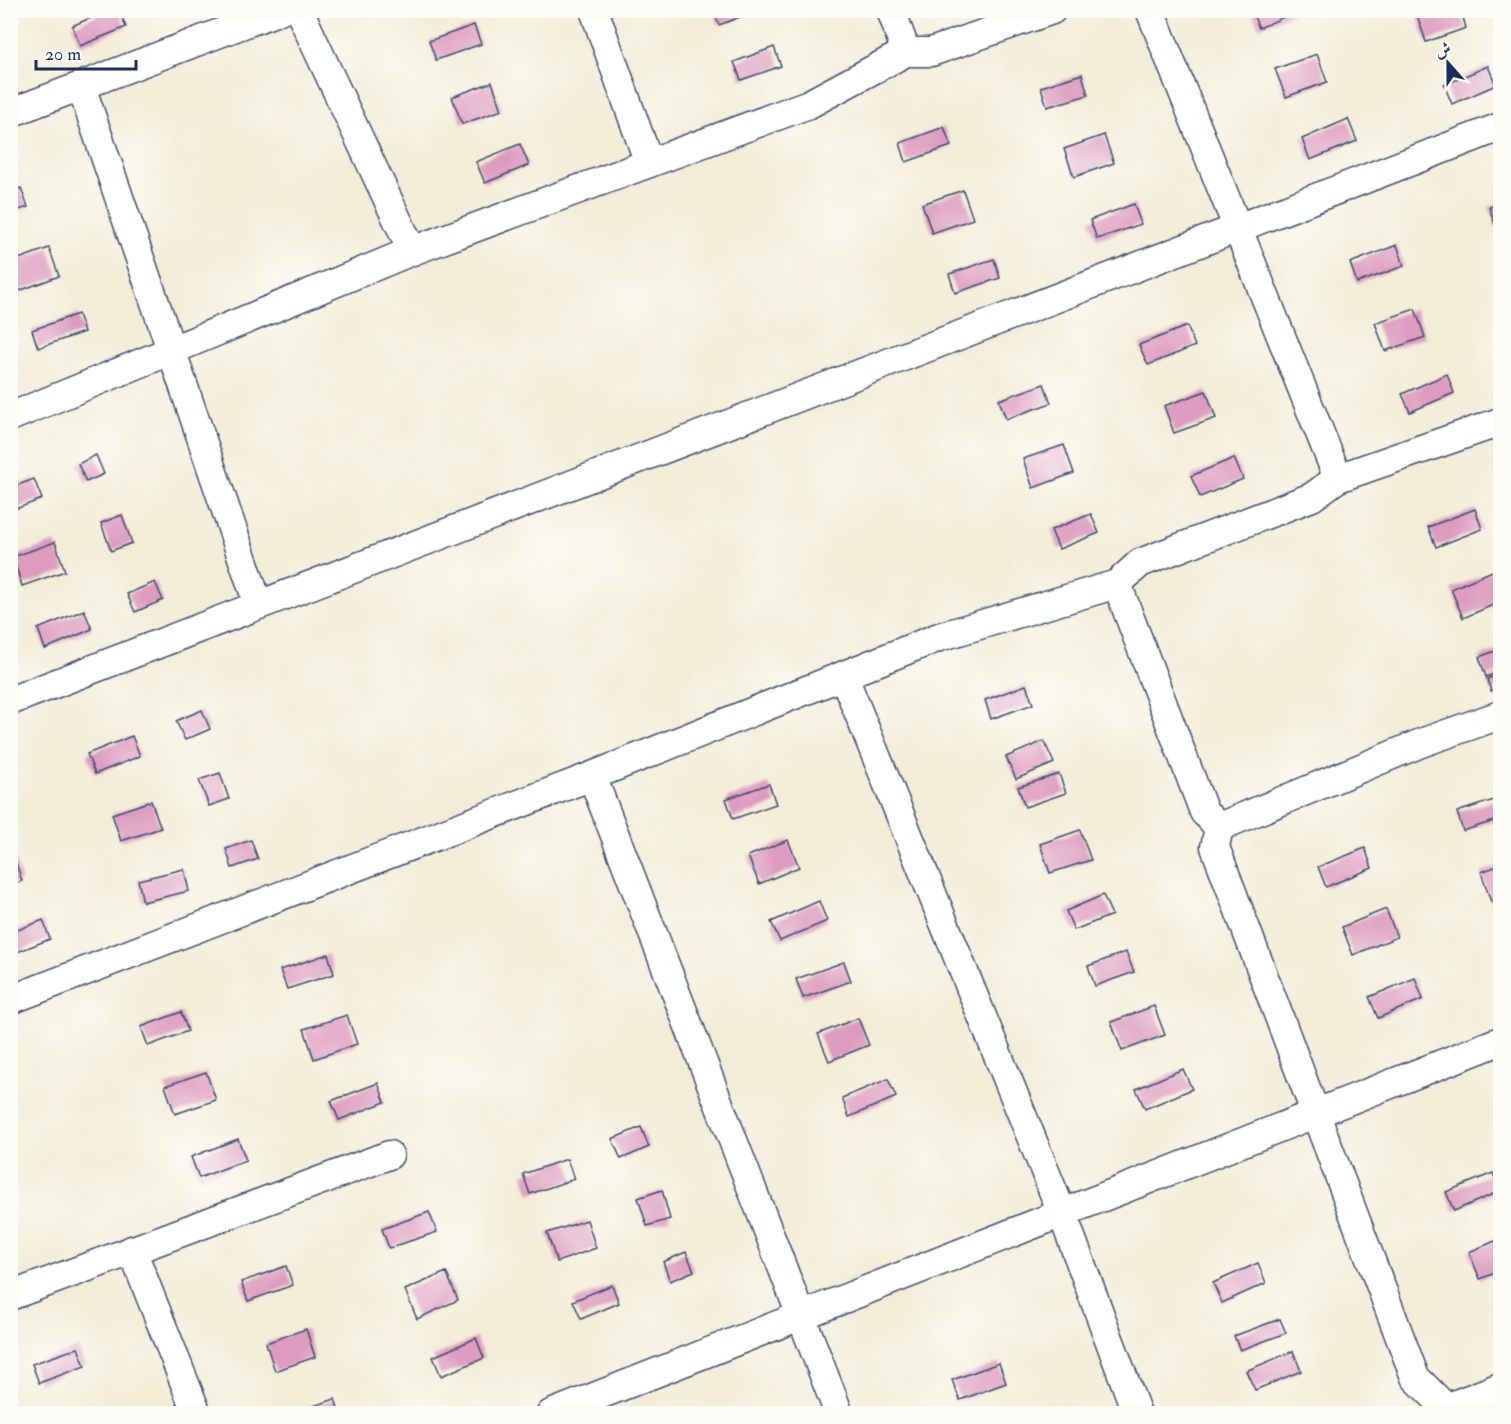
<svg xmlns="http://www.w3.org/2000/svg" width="1511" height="1424" font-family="'IM FELL Double Pica',Amiri,serif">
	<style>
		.building { fill: #dd9bbf }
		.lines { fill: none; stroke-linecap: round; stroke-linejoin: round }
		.street-casing { stroke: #3b4c70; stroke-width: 31 }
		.street { stroke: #fff; stroke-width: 28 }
	</style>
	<rect width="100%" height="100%" fill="#fdfcf7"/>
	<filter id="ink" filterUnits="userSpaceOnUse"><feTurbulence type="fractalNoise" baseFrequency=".0167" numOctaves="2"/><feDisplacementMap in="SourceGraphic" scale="12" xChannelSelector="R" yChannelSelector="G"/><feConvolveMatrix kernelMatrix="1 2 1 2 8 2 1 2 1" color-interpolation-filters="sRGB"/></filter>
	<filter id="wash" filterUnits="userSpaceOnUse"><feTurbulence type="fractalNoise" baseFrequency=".008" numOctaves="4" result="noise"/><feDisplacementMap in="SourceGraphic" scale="24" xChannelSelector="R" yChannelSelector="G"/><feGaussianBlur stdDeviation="1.35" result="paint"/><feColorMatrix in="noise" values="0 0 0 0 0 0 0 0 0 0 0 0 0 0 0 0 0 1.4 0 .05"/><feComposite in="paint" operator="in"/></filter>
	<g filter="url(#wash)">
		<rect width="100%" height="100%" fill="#f3edd7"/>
		<g id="blocks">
			<g class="building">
				<path d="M109,10H119L126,27L80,46L72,26Z"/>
				<path d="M713,10H756V11L719,25Z"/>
				<path d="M1251,10H1300L1259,28Z"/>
				<path d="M1429,10H1461L1466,28L1426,42L1417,15Z"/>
				<path d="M474,25L481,44L436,60L429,41Z"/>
				<path d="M774,47L781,66L741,80L734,62Z"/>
				<path d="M1317,54L1327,82L1286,97L1275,69Z"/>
				<path d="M1488,66L1496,85L1452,104L1444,85Z"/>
				<path d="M1082,74L1088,95L1047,107L1041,87Z"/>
				<path d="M492,82L502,110L462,124L452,97Z"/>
				<path d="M1348,119L1357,141L1310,160L1302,139Z"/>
				<path d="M944,127L951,146L906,162L900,143Z"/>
				<path d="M1104,135L1114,163L1074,177L1064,149Z"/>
				<path d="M520,144L529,165L485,183L476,162Z"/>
				<path d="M21,188L28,207L10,213V192Z"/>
				<path d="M963,190L973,219L932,233L922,204Z"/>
				<path d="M1134,204L1141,224L1097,239L1090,220Z"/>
				<path d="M1500,204V226L1496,227L1489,207Z"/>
				<path d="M1397,245L1404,266L1357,283L1350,263Z"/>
				<path d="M49,248L59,276L16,292L10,279V262Z"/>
				<path d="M994,259L1000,278L955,293L949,274Z"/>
				<path d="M1415,309L1425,337L1385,351L1375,323Z"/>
				<path d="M78,314L84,332L38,348L32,330Z"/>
				<path d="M1187,326L1195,346L1148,365L1139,345Z"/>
				<path d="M1447,374L1454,393L1410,412L1402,394Z"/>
				<path d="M1044,384L1051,403L1006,419L999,400Z"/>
				<path d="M1206,391L1216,418L1174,433L1164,406Z"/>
				<path d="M1064,445L1074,473L1033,488L1023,459Z"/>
				<path d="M96,455L104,474L86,482L78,464Z"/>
				<path d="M1234,458L1243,479L1200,497L1191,476Z"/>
				<path d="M34,479L42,499L10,511V488Z"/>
				<path d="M1475,509L1482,529L1436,547L1428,527Z"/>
				<path d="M1091,514L1099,533L1059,549L1051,530Z"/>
				<path d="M122,515L132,543L111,551L101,523Z"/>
				<path d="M55,542L65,571L22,586L13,557Z"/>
				<path d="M1497,569L1500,578V602L1463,618L1451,589Z"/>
				<path d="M155,582L163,600L135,612L127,594Z"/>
				<path d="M84,610L92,629L45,649L38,629Z"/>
				<path d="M1500,649V672L1486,677L1479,657Z"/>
				<path d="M1500,674V688L1491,691L1487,679Z"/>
				<path d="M1026,685L1033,704L991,719L985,700Z"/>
				<path d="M202,710L210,729L185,740L176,721Z"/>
				<path d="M132,736L140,756L95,774L87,754Z"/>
				<path d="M1044,741L1054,763L1016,779L1006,757Z"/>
				<path d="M220,773L229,799L209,806L199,780Z"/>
				<path d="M1059,774L1066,793L1025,807L1018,787Z"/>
				<path d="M769,784L776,804L733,819L726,799Z"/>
				<path d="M1500,798V819L1463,831L1457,812Z"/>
				<path d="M151,801L161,828L121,841L112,814Z"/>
				<path d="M1080,830L1091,860L1050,873L1040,844Z"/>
				<path d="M251,840L258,859L232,868L226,849Z"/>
				<path d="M788,840L799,867L759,884L748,856Z"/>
				<path d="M1365,848L1372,868L1326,887L1318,867Z"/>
				<path d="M13,854L22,881L10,885V855Z"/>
				<path d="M1500,865V898L1491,902L1481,872Z"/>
				<path d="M184,869L189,891L143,902L138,880Z"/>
				<path d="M1103,895L1112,915L1074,930L1066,911Z"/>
				<path d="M819,901L827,921L780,941L771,922Z"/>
				<path d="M1386,909L1397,937L1353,955L1342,927Z"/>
				<path d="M43,920L50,939L10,955V933Z"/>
				<path d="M1126,952L1134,972L1095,986L1088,966Z"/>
				<path d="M328,954L334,974L287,989L280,970Z"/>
				<path d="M844,962L851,981L803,998L796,979Z"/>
				<path d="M1415,978L1423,999L1378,1018L1369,997Z"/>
				<path d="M1154,1006L1165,1035L1122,1051L1111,1022Z"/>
				<path d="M181,1012L188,1031L148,1046L141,1027Z"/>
				<path d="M347,1015L357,1044L314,1059L304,1029Z"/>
				<path d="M858,1018L869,1045L829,1061L818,1034Z"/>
				<path d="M1183,1069L1192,1089L1145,1109L1136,1089Z"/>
				<path d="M206,1072L216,1100L175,1114L165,1086Z"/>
				<path d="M888,1079L896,1097L849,1117L842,1098Z"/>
				<path d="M378,1083L385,1102L339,1120L331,1101Z"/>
				<path d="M641,1127L649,1147L621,1159L612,1139Z"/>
				<path d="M238,1139L246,1160L199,1178L191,1157Z"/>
				<path d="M567,1159L574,1179L530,1194L523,1174Z"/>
				<path d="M1493,1173L1500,1191L1454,1211L1446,1192Z"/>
				<path d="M662,1190L670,1219L647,1226L638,1198Z"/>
				<path d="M429,1212L437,1232L389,1248L382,1229Z"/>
				<path d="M587,1220L596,1248L557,1262L547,1233Z"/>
				<path d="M1500,1239V1271L1480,1279L1469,1252Z"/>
				<path d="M686,1252L694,1271L670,1281L663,1262Z"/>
				<path d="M1258,1263L1266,1283L1222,1303L1213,1283Z"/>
				<path d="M286,1266L293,1285L248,1301L241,1282Z"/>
				<path d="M446,1272L458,1300L417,1319L405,1290Z"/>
				<path d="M612,1285L619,1303L581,1319L573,1301Z"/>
				<path d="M1280,1319L1286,1333L1240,1350L1234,1336Z"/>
				<path d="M306,1329L315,1357L275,1371L266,1343Z"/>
				<path d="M476,1338L484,1358L441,1376L433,1357Z"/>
				<path d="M78,1348L85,1366L39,1383L32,1364Z"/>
				<path d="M1293,1351L1301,1371L1255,1390L1246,1371Z"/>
				<path d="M999,1363L1006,1383L960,1400L952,1380Z"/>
				<path d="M335,1399L340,1414H292V1413Z"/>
			</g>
		</g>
	</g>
	<g filter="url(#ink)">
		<use href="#blocks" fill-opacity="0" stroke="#3b4c70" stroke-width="1.5"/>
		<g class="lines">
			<defs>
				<g id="street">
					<path d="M299,10L412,251"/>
					<path d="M594,10L649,163"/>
					<path d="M891,10L906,52"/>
					<path d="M1150,10L1338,478"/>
					<path d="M81,86L258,604"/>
					<path d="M10,113L280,10"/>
					<path d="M10,417L412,251L809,104L906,52H931L1052,10"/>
					<path d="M1117,584L1204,812L1219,827"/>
					<path d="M844,677L1062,1213L1137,1414"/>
					<path d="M10,701L1500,127"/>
					<path d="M592,776L839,1414"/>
					<path d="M1219,827L1215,847L1415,1377L1446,1408L1447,1414"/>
					<path d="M1219,827L1421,743L1500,715"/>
					<path d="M10,1000L592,776L939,637L1117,584L1140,563L1312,497L1338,478L1500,422"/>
					<path d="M132,1250L197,1414"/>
					<path d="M10,1296L389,1155"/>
					<path d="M1446,1408L1500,1387"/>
					<path d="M551,1414L1500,1041"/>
				</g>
			</defs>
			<use href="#street" class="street-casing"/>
			<use href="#street" class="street"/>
		</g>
	</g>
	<rect width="1511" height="1424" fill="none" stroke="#fdfcf7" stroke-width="36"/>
	<g transform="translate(1448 63) rotate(339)" stroke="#fdfcf7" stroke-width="4.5" paint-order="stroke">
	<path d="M0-4.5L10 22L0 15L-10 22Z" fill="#1b2f5e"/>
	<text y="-9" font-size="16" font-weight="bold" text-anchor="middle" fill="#1b2f5e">ش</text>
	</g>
	<path d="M36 60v9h100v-9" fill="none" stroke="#1b2f5e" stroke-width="3"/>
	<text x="45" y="60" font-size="18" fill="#1b2f5e" stroke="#fdfcf7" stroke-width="4.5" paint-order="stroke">20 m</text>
</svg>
